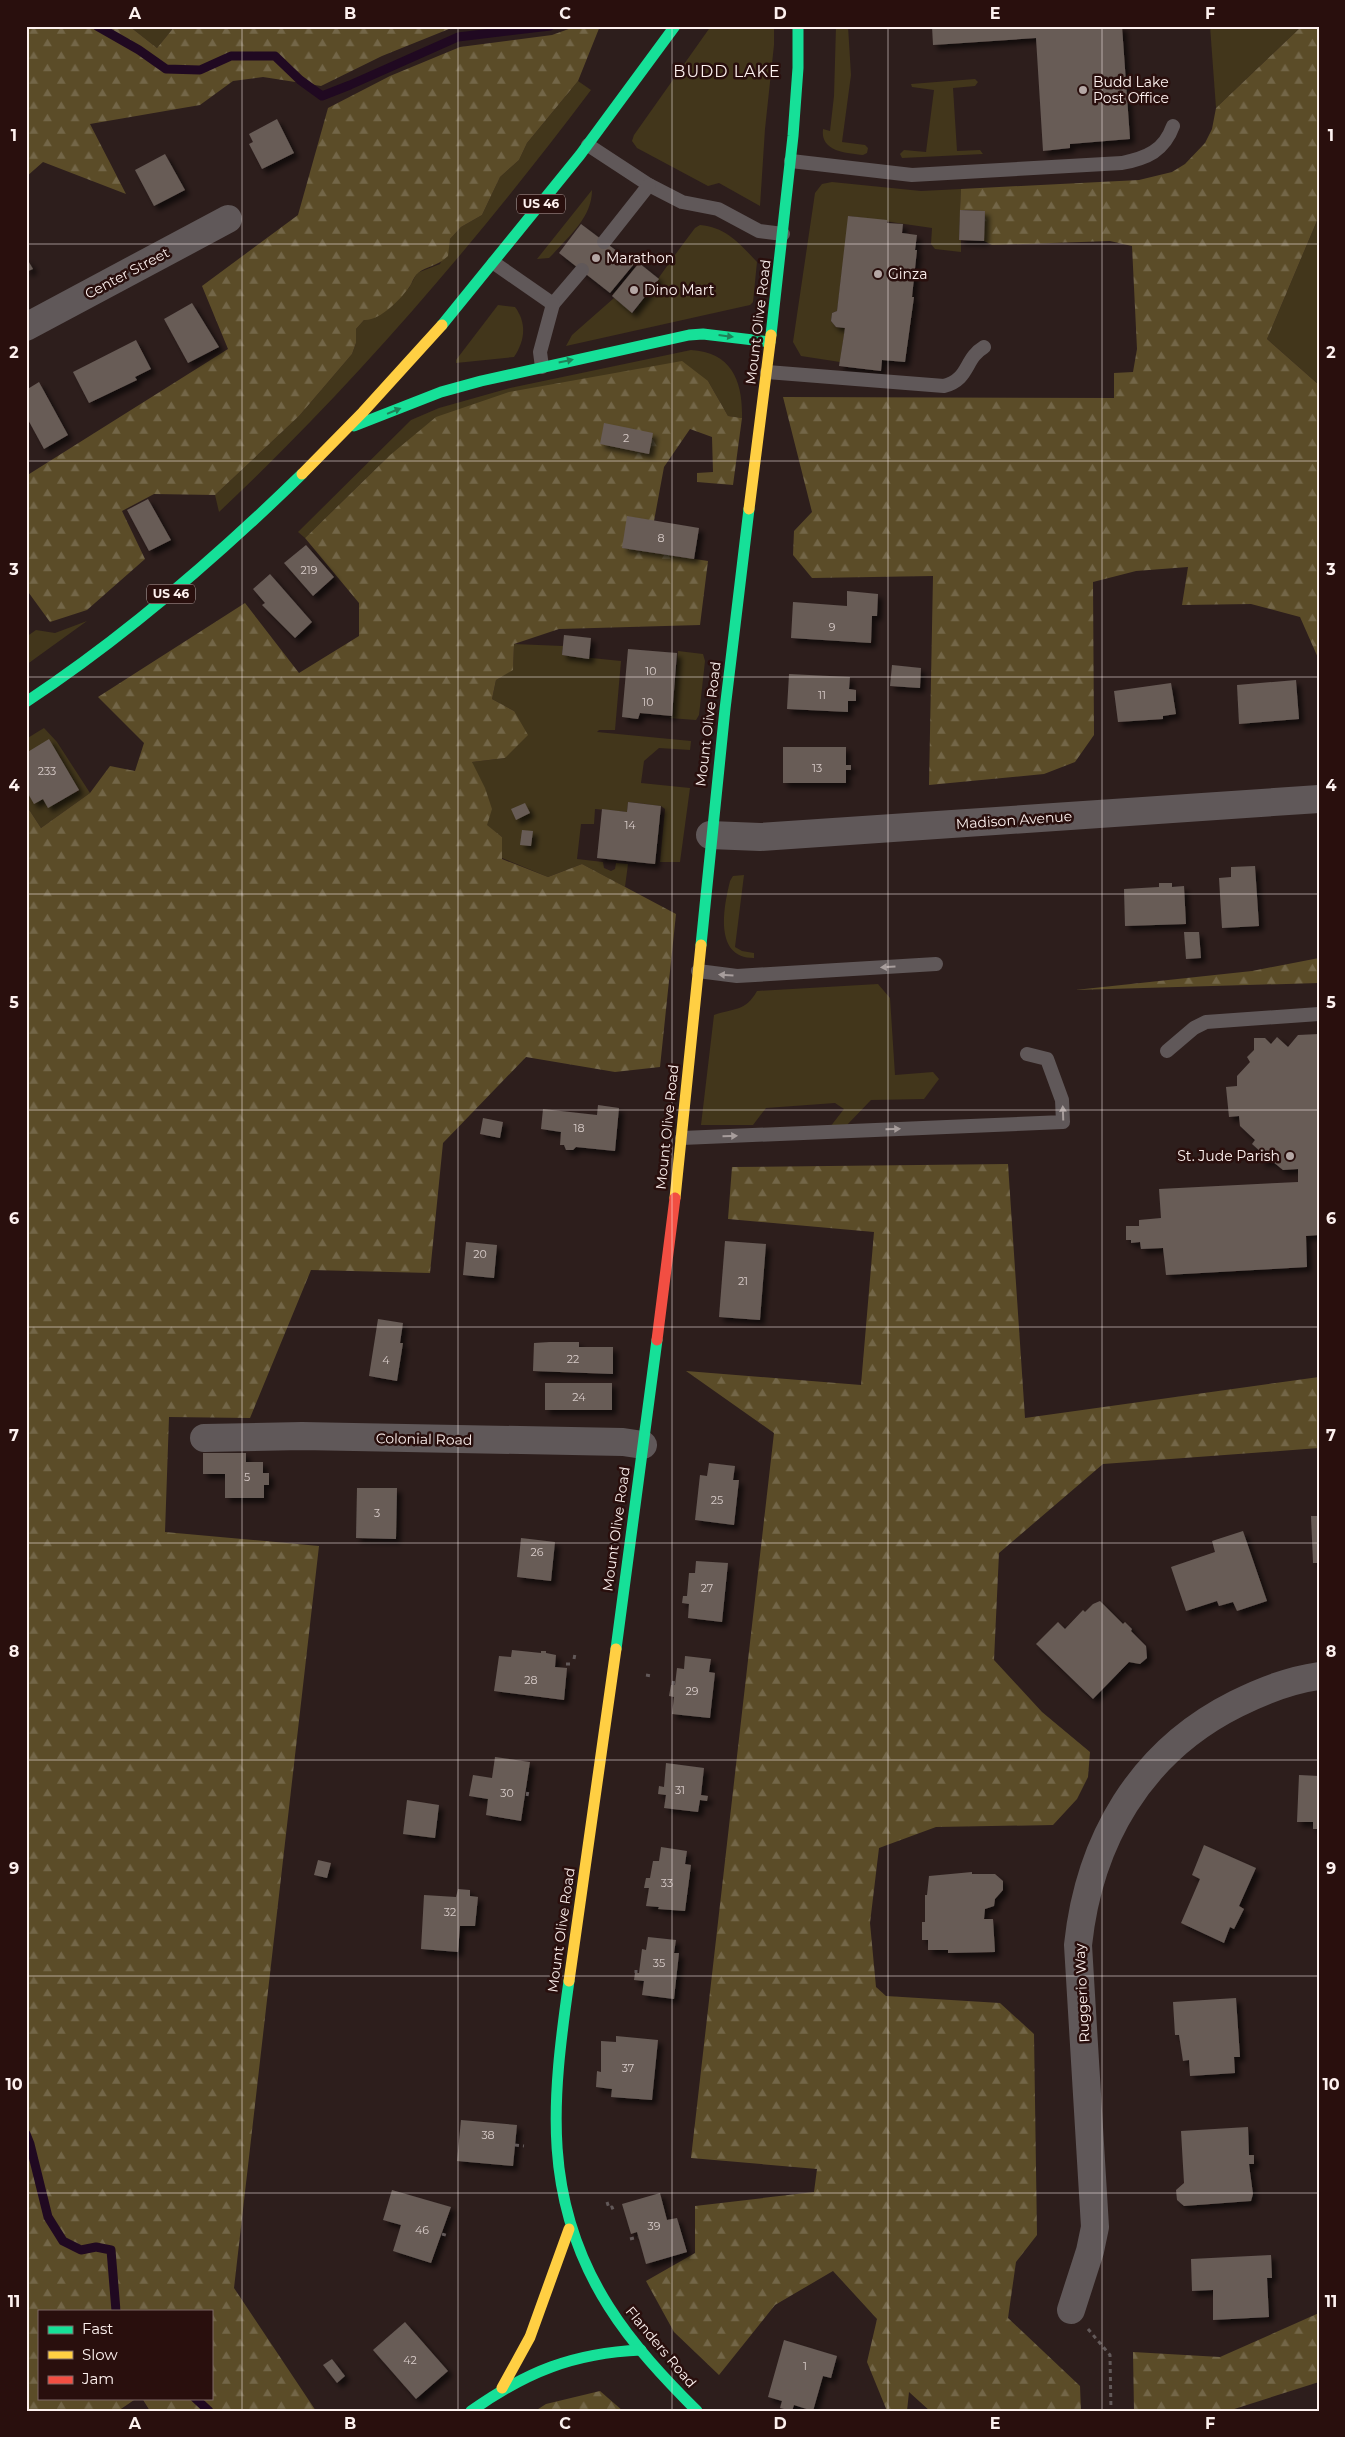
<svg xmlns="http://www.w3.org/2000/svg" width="1345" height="2437" font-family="Montserrat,sans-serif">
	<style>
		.grass { fill: #42361b }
		.forest { fill: url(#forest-firs) }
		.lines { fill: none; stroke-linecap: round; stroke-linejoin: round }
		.stream { stroke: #200921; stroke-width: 9 }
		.building { fill: #685c57; filter: url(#shadow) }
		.path { stroke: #625959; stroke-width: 3; stroke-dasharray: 4 4; stroke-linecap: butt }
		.lane { stroke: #605859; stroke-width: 14 }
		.street { stroke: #605859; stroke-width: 28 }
		.fast { stroke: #16e098; stroke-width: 11 }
		.slow { stroke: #ffcf43; stroke-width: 11 }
		.jam { stroke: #f24e42; stroke-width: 11 }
		.oneway { fill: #1f8259 }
		.oneway2 { fill: #a79d9c }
		.grid { fill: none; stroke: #fdf1ef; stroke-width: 1; stroke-opacity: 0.55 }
		.poi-dot { fill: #b4a7a5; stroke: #290f0d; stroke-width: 2 }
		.labels { text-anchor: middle; stroke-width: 5; stroke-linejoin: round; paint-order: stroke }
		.number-label { font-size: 11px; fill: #d8ccc9 }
		.shield { fill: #290f0d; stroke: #bdadab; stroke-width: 1 }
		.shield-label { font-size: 12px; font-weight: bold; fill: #fdf1ef }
		.poi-label { font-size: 14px; fill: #fdf1ef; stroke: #290f0d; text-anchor: start }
		.street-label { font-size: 14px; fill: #fdf1ef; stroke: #290f0d }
		.quarter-label { font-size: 16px; letter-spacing: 1px; fill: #fdf1ef; stroke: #290f0d }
		.neatline { fill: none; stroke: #fdf1ef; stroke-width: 2 }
		.grid-label { font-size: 16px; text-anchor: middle; font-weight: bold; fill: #fdf1ef }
	</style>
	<defs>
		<pattern id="forest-firs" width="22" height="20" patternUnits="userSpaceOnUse" patternTransform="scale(1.25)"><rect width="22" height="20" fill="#5b4c28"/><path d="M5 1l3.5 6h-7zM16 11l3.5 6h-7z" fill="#736648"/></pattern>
		<filter id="shadow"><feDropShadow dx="4.5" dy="4.5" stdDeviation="2.5" flood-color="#0009"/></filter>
	</defs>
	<rect width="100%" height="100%" fill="#2d1e1c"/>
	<g class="grass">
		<path d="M129,26H175L157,48Z"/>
		<path d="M711,26H774V45L765,129L760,206L719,183L708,186L637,148L632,141L634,135Z"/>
		<path d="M836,26H848L851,75L842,142L865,145L868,148L867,153L863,155C847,153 820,152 823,129L830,131L834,96Z"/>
		<path d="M1210,26H1302L1216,108Z"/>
		<path d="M975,79L978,82L975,86L953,88L957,151L980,150L983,154L902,158L900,154L904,150L926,152L934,90L912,87L911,84Z"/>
		<path d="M578,81L591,90C478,240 356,383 219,512L215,495L299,416L352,354L356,343V329L364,320L409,288L417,273L440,264L450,239L461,227L482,215L500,177L519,160L527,143Z"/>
		<path d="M832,182L921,191L961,189L959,240H961V252L935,249L931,244L932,228L849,216L837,311L832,313L831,321L836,327L845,328L840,362L801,356L793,342L815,193L822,184Z"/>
		<path d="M592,190C592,217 570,235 553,254L549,258L537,259Z"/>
		<path d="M1319,216V385L1267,339Z"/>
		<path d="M700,225C726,227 740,244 757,262L753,302L750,305L566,346L572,335L614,298L633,313C655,284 672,258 695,228Z"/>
		<path d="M498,305L515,307C527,323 525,341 514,357L456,363V360Z"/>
		<path d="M691,350C732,352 743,382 742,418L728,416L708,381L389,456L305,538L298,532L411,420L439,408L510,388Z"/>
		<path d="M87,621L26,665V637L36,630L55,633Z"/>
		<path d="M514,644L563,646L562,655L621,661L615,730H599L597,732L691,741L690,750L659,748L644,761L641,783L690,788L680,862H660L665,809L661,806L628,802L627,812L595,809L594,824H581L577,859L603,862L604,868L611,871L615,869L616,863L628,864L625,887L582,864L548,877L502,858V837L486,825L472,762L505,758L514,711L492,699L496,680L513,669Z"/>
		<path d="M678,651L703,654L705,661L699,715L696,720L669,718L672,716Z"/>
		<path d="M44,728L57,742L90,793L41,828L26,805V739Z"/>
		<path d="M744,875L735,947L742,951L754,953V958C713,958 724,906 730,881L733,876Z"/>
		<path d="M878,984L890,998L895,1075L933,1072L939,1079L924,1099L871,1100L845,1127H830L844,1109L835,1103L766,1108L753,1125H701L714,1015C734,1008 745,1012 757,991Z"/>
	</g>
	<g class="forest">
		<path d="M26,26H129L157,48L175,26H473L449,29L382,56L321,86L263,77L233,81L200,105L90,124L126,194L43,162L26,177Z"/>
		<path d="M577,26H600L578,81L527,143L519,160L500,177L482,215L461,227L450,239L448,256C437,267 426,266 418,273C414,276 412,283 410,286C401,299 380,321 364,320L356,329V343L352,354L299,416L215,495L154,494L122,511L145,559L87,610L50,622L26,589V476L228,349L202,286L298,215L328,108L390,76L460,47L552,35Z"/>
		<path d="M1302,26H1319V216L1267,339L1319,385V660L1300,617L1251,604L1182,605L1188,567L1136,571L1093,582L1094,735L1075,762L1044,774L929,785L933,576L812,578L793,555L794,531L812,512L783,397L1114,398V373L1133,372L1137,349L1132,246L1110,241L992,245L984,241L985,211L960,210L961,189L1139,180L1172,172L1185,164L1205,143L1212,129L1216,108Z"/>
		<path d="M682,361L708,381L728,416L742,418L733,485L697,482V473L713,472L712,437L690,429L664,467L654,521L623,548L708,561L700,625L559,629L514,644L513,670L496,680L492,699L514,711L528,735L505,758L472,762L485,788L492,809L487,825L502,837V859L548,877L582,864L676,914L660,1067L615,1072L526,1057L443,1143L430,1273L311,1270L250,1418L169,1417L165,1532L319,1546L234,2288L316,2411H150L142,2398H211V2311H39V2398H137L118,2411H26V805L41,828L90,793L110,766L135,771L144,743L98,697L245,603L299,673L359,636V603L305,538L389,456L436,417L509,392Z"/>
		<path d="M1319,958V983L1075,990L1252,971Z"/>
		<path d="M1008,1164L1025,1418L1319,1377V1448L1103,1464L999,1553L994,1660L1042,1712L1090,1752L1088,1777L1077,1799L1053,1825L936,1827L879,1848L870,1923L876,1987L886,1996L1000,2003L1034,2034L1037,2235L1016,2262L1008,2318L1080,2386L1081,2411H930L909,2392L907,2411H887L867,2362L877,2319L833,2271L775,2305L719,2375L674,2332L646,2281L695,2253V2206L814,2192L817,2169L691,2158L774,1433L686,1371L861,1385L874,1232L728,1219L732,1167Z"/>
		<path d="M1319,2313V2382L1228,2411H1134L1133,2352L1220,2357Z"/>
		<path d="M600,2391L623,2411H535L546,2404Z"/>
	</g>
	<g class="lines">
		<g class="stream">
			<path d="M97,26L139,50L166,69L200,70L231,56H275L300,80L322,96L350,85L458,37L550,26"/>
			<path d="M26,2134L30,2144L48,2217L63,2241L81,2250L96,2247L111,2250L116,2311"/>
			<path d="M195,2398L209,2411"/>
		</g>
	</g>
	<g class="building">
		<path d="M932,26H1084V29L1122,26L1130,139L1070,144V148L1043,151L1036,38L933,45Z"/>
		<path d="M277,119L294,153L262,169L249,144L253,142L249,134Z"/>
		<path d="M165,154L185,190L154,206L135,170Z"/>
		<path d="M960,210L985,211L984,241L959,240Z"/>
		<path d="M848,216L887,220V223L903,224L902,233L917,235L915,250H917L912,297H914L905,362L882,360L881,371L839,366L845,328L836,327L831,321L832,313L837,311Z"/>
		<path d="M581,224L634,264L610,293L559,253Z"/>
		<path d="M26,257L33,269L26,272Z"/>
		<path d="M639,263L659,279L632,313L612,296Z"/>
		<path d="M192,303L219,347L188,363L164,319Z"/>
		<path d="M136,340L151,369L135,377L137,380L89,403L73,372Z"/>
		<path d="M39,382L68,435L44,449L26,416V390Z"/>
		<path d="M604,423L653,433L649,454L600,444Z"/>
		<path d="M148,499L171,540L149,551L127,510Z"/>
		<path d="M627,516L699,528L694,559L622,548Z"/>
		<path d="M306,545L334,577L313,596L284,563Z"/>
		<path d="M270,574L312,622L295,638L262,605L265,603L253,589Z"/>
		<path d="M847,591L878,594L877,616H872L871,643L791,638L793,602L847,606Z"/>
		<path d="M564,635L591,638L589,659L562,655Z"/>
		<path d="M628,649L677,653L672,716L640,713L638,719L622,717Z"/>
		<path d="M892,665L921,668L920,688L890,686Z"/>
		<path d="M789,674L850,677L849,689L856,690V701H848V712L787,709Z"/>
		<path d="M1296,680L1299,719L1239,724L1237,685Z"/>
		<path d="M1171,683L1176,714L1163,716V719L1118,722L1114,691Z"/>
		<path d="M49,739L79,790L48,808L43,799L34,804L26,790V753Z"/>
		<path d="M783,747H846V765H851V770H846V783H783Z"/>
		<path d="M628,802L661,806L655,864L597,858L602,809L627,812Z"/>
		<path d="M525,803L530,813L516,820L511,809Z"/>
		<path d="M522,830L533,831L531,846L520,845Z"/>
		<path d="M1255,866L1259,926L1222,928L1219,878L1231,877V867Z"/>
		<path d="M1159,883H1172V887L1184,886L1186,924L1125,926L1124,889L1159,887Z"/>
		<path d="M1184,932H1199L1201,958L1186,959Z"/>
		<path d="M1319,1034V1167H1317L1319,1179V1235L1306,1236L1307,1267L1166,1275L1163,1248L1141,1249L1140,1242L1131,1243V1240H1126V1226H1139V1220L1161,1218L1159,1189L1298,1182V1169L1283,1170L1272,1161L1261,1162V1152L1252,1144L1255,1140L1240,1126L1239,1116L1229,1117L1226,1087L1237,1086V1076L1250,1062L1247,1057L1254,1050V1038H1265L1271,1044L1277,1037L1288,1047L1298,1035Z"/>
		<path d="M598,1105L619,1108L615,1151L576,1147L573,1150H566L564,1145H560L561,1132L541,1129L543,1109L597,1115Z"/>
		<path d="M483,1118L503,1122L500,1138L480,1134Z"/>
		<path d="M725,1241L766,1244L760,1320L719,1317Z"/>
		<path d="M466,1242L497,1245L494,1278L463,1275Z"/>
		<path d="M378,1319L403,1323L400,1343H403L397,1381L369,1376Z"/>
		<path d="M550,1342H579V1347H613V1374L533,1371L534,1343Z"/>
		<rect x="545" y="1383" width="67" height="27"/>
		<path d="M203,1453H246V1462H263V1473H269V1485H264V1498H225V1474H203Z"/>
		<path d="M709,1463L735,1466L733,1480H739L734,1525L695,1520L700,1475L707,1476Z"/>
		<path d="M357,1488H397L396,1539L356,1538Z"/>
		<path d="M1311,1516H1319V1563H1313Z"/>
		<path d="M1243,1531L1267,1601L1237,1611L1233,1602L1219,1606L1217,1601L1186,1611L1171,1567L1215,1552L1212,1541Z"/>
		<path d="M521,1538L555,1542L551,1581L517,1577Z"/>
		<path d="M696,1561L728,1563L722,1622L688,1618L689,1604L682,1603L683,1596H687L689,1573H695Z"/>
		<path d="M1100,1601L1123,1624L1125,1622L1132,1629L1131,1631L1146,1646L1147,1658L1140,1664L1129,1662L1093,1699L1036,1644L1058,1622L1065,1629L1083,1610L1085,1612L1093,1604Z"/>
		<path d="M512,1650L541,1653V1651H546V1653L556,1655L555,1667L567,1668L564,1700L494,1691L499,1656L511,1657Z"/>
		<path d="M685,1656L711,1659L709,1672L715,1673L710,1718L672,1714L674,1697L669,1696L671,1685H675L677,1668L684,1669Z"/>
		<path d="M495,1757L530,1762L521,1821L486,1815L488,1799L469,1796L473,1775L492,1778Z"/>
		<path d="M666,1763L704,1768L701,1795L708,1796L707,1801L700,1800L698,1812L664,1808L666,1795L658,1794L659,1786L664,1787Z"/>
		<path d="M1299,1775L1319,1776V1829H1313V1822H1297Z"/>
		<path d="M407,1800L439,1805L435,1838L403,1834Z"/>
		<path d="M1204,1845L1256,1868L1239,1906L1244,1909L1234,1929L1230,1927L1224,1943L1181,1923L1200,1879L1192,1875Z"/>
		<path d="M661,1847L687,1851L685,1864L691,1865L685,1911L658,1909L659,1907L646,1906L649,1888H644L646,1878H650L653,1861H659Z"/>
		<path d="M318,1860L331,1863L327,1878L314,1875Z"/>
		<path d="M972,1872V1874H995L1003,1881V1890L995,1899L994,1906L985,1909L984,1919H993L995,1952L948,1953V1950H928V1940H922V1922H925V1895H927L929,1876Z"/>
		<path d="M458,1889L470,1890V1896L478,1897L475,1926H460L458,1952L421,1949L424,1895L456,1897Z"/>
		<path d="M648,1937L676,1940L674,1953H679L674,1999L642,1995L644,1981L634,1980L635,1973H639L642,1949L646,1950Z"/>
		<path d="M1236,1998L1240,2057H1234L1235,2073L1190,2076L1189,2060L1183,2061L1179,2035H1175L1173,2002Z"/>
		<path d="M616,2036L658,2040L652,2100L611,2097L612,2089L596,2087L597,2071L601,2072V2041L616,2042Z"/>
		<path d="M461,2120L517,2125L513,2166L457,2161Z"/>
		<path d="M1248,2127L1249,2155H1254V2164H1249L1253,2194L1251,2201L1184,2206L1177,2200L1176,2190L1184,2183L1181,2131Z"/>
		<path d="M392,2190L451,2207L431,2263L393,2251L401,2225L383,2220Z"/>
		<path d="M660,2193L667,2220L677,2218L687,2252L646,2264L637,2232L631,2234L622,2204Z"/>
		<path d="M1271,2255L1272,2278H1267L1269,2317L1213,2320V2290L1192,2291L1191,2259Z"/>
		<path d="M405,2322L448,2371L416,2399L373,2350Z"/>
		<path d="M784,2340L837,2356L831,2378L823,2376L813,2411L794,2405L792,2411L780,2408L782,2401L768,2397Z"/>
		<path d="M332,2359L345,2376L337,2383L323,2365Z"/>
	</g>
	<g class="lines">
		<g class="path">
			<path d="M574,1659L575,1654"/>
			<path d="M566,1664H571"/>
			<path d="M646,1675L652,1676"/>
			<path d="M673,1685L674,1678"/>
			<path d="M527,1796L528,1791"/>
			<path d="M636,1970V1973"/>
			<path d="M515,2145L524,2146"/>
			<path d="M607,2202L609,2208L612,2207L614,2212"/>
			<path d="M442,2234L449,2236"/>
			<path d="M630,2239L638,2237"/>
			<path d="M1088,2329L1110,2355L1111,2411"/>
		</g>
		<g class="lane">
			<path d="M588,145L649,185L682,202L718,209L759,231L783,234"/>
			<path d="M791,161L912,175L1122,163C1147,158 1164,151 1173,126"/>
			<path d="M604,242L649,185"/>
			<path d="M494,263L553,304L582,270"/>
			<path d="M542,367L540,352L553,304"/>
			<path d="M767,372L944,386C970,379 964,359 984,347"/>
			<path d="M698,971L737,976L936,964"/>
			<path d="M1167,1051L1194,1028L1206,1022L1319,1014"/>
			<path d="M682,1138L1063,1122L1062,1100L1047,1059L1027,1054"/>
		</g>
		<g class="street">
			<path d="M26,327L228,219"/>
			<path d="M710,835L760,837L1319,799"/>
			<path d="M204,1438L302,1436L623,1442L643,1445"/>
			<path d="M1071,2310L1090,2251L1095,2227L1078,1945C1089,1841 1140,1752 1236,1704C1262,1691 1290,1680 1319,1676"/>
		</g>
		<g class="fast">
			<path d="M442,325L580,155L675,26"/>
			<path d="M771,335L793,136L798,68V26"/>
			<path d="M354,426L441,392L481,381L689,335L703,334L770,342"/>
			<path d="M26,702C126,636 217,557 302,474"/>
			<path d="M701,945L725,709L749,509"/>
			<path d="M616,1649L657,1340"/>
			<path d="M569,1981C552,2100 541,2200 609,2307C633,2345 665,2379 697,2411"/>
			<path d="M471,2411C526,2372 573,2353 641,2350"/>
		</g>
		<g class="slow">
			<path d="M302,474L363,412L442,325"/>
			<path d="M749,509L771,335"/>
			<path d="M675,1198L701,945"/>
			<path d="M569,1981L616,1649"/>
			<path d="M502,2388L530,2337L569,2229"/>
		</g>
		<path class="jam" d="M657,1340L675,1198"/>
	</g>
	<defs><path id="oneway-solid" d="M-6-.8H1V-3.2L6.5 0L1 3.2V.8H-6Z" transform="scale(1.25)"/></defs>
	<g class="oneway">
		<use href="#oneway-solid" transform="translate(726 336) rotate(7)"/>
		<use href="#oneway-solid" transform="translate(566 361) rotate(-12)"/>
		<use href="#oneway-solid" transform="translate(394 411) rotate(-22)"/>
	</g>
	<g class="oneway2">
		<use href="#oneway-solid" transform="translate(888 967) rotate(177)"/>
		<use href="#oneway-solid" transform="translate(726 975) rotate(-176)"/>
		<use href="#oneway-solid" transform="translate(1063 1113) rotate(-92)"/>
		<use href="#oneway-solid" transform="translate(893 1129) rotate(-2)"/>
		<use href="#oneway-solid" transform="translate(730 1136) rotate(-2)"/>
	</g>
	<path class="grid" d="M242,26V2411M458,26V2411M672,26V2411M888,26V2411M1102,26V2411M26,244H1319M26,461H1319M26,677H1319M26,894H1319M26,1110H1319M26,1327H1319M26,1543H1319M26,1760H1319M26,1976H1319M26,2193H1319"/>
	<g class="poi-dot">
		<circle cx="1083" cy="90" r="5"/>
		<circle cx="596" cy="258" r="5"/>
		<circle cx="878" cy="274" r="5"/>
		<circle cx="634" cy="290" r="5"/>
		<circle cx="1290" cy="1156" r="5"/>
	</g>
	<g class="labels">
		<g class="number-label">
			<text x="626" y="442">2</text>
			<text x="661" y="542">8</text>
			<text x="309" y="574">219</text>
			<text x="832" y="631">9</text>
			<text x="651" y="675">10</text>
			<text x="822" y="699">11</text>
			<text x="648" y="706">10</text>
			<text x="817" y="772">13</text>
			<text x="47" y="775">233</text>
			<text x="630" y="829">14</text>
			<text x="579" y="1132">18</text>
			<text x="480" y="1258">20</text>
			<text x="743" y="1285">21</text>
			<text x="573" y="1363">22</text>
			<text x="386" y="1364">4</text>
			<text x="579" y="1401">24</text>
			<text x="247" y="1481">5</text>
			<text x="717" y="1504">25</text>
			<text x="377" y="1517">3</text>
			<text x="537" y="1556">26</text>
			<text x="707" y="1592">27</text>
			<text x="531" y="1684">28</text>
			<text x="692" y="1695">29</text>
			<text x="680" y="1794">31</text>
			<text x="507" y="1797">30</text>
			<text x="667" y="1887">33</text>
			<text x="450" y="1916">32</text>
			<text x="659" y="1967">35</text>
			<text x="628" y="2072">37</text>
			<text x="488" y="2139">38</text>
			<text x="654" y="2230">39</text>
			<text x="422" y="2234">46</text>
			<text x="410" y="2364">42</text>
			<text x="805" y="2370">1</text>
		</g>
		<g class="shield">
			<rect x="517" y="194.5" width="48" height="19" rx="4"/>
			<rect x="147" y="584.5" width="48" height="19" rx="4"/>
		</g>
		<g class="shield-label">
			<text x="541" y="208">US 46</text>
			<text x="171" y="598">US 46</text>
		</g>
		<g class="poi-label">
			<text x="1093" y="87">Budd Lake<tspan x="1093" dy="16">Post Office</tspan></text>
			<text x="606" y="263">Marathon</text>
			<text x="888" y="279">Ginza</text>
			<text x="644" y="295">Dino Mart</text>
			<text x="1280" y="1161" text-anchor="end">St. Jude Parish</text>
		</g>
		<g class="street-label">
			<text transform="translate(127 273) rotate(-28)" y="5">Center Street</text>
			<text transform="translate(758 322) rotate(-83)" y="5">Mount Olive Road</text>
			<text transform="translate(708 724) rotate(-83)" y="5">Mount Olive Road</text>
			<text transform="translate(1014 820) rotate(-4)" y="5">Madison Avenue</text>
			<text transform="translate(667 1127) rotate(-84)" y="5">Mount Olive Road</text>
			<text transform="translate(424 1439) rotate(1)" y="5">Colonial Road</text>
			<text transform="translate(616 1529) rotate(-82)" y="5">Mount Olive Road</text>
			<text transform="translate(561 1930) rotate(-82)" y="5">Mount Olive Road</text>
			<text transform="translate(1082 1993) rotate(-93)" y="5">Ruggerio Way</text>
			<text transform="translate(661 2347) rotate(50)" y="5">Flanders Road</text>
		</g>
		<g class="quarter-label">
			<text x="727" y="77">BUDD LAKE</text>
		</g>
	</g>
	<rect width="1345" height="2437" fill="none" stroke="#290f0d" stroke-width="55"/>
	<rect x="38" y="2310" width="175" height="90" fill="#290f0d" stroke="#7e6967"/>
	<rect x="48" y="2326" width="25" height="8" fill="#16e098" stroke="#7e6967"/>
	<text x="82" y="2334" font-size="15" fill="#fdf1ef">Fast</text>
	<rect x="48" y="2351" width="25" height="8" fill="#ffcf43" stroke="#7e6967"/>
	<text x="82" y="2360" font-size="15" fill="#fdf1ef">Slow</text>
	<rect x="48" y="2376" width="25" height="8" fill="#f24e42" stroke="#7e6967"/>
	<text x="82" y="2384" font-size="15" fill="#fdf1ef">Jam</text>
	<rect x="28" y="28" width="1290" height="2382" class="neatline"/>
	<g class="grid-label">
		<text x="135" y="19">A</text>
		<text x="350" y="19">B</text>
		<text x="565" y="19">C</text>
		<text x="780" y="19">D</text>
		<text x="995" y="19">E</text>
		<text x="1210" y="19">F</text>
		<text x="14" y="141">1</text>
		<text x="1331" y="141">1</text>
		<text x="14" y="358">2</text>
		<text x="1331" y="358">2</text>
		<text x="14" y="575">3</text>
		<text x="1331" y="575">3</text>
		<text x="14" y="791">4</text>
		<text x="1331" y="791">4</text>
		<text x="14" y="1008">5</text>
		<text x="1331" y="1008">5</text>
		<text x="14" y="1224">6</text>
		<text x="1331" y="1224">6</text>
		<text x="14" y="1441">7</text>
		<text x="1331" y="1441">7</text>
		<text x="14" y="1657">8</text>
		<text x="1331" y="1657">8</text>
		<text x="14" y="1874">9</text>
		<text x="1331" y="1874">9</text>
		<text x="14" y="2090">10</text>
		<text x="1331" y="2090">10</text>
		<text x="14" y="2307">11</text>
		<text x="1331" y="2307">11</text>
		<text x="135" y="2429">A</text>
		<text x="350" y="2429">B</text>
		<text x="565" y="2429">C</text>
		<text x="780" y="2429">D</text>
		<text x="995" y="2429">E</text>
		<text x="1210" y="2429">F</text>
	</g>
</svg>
